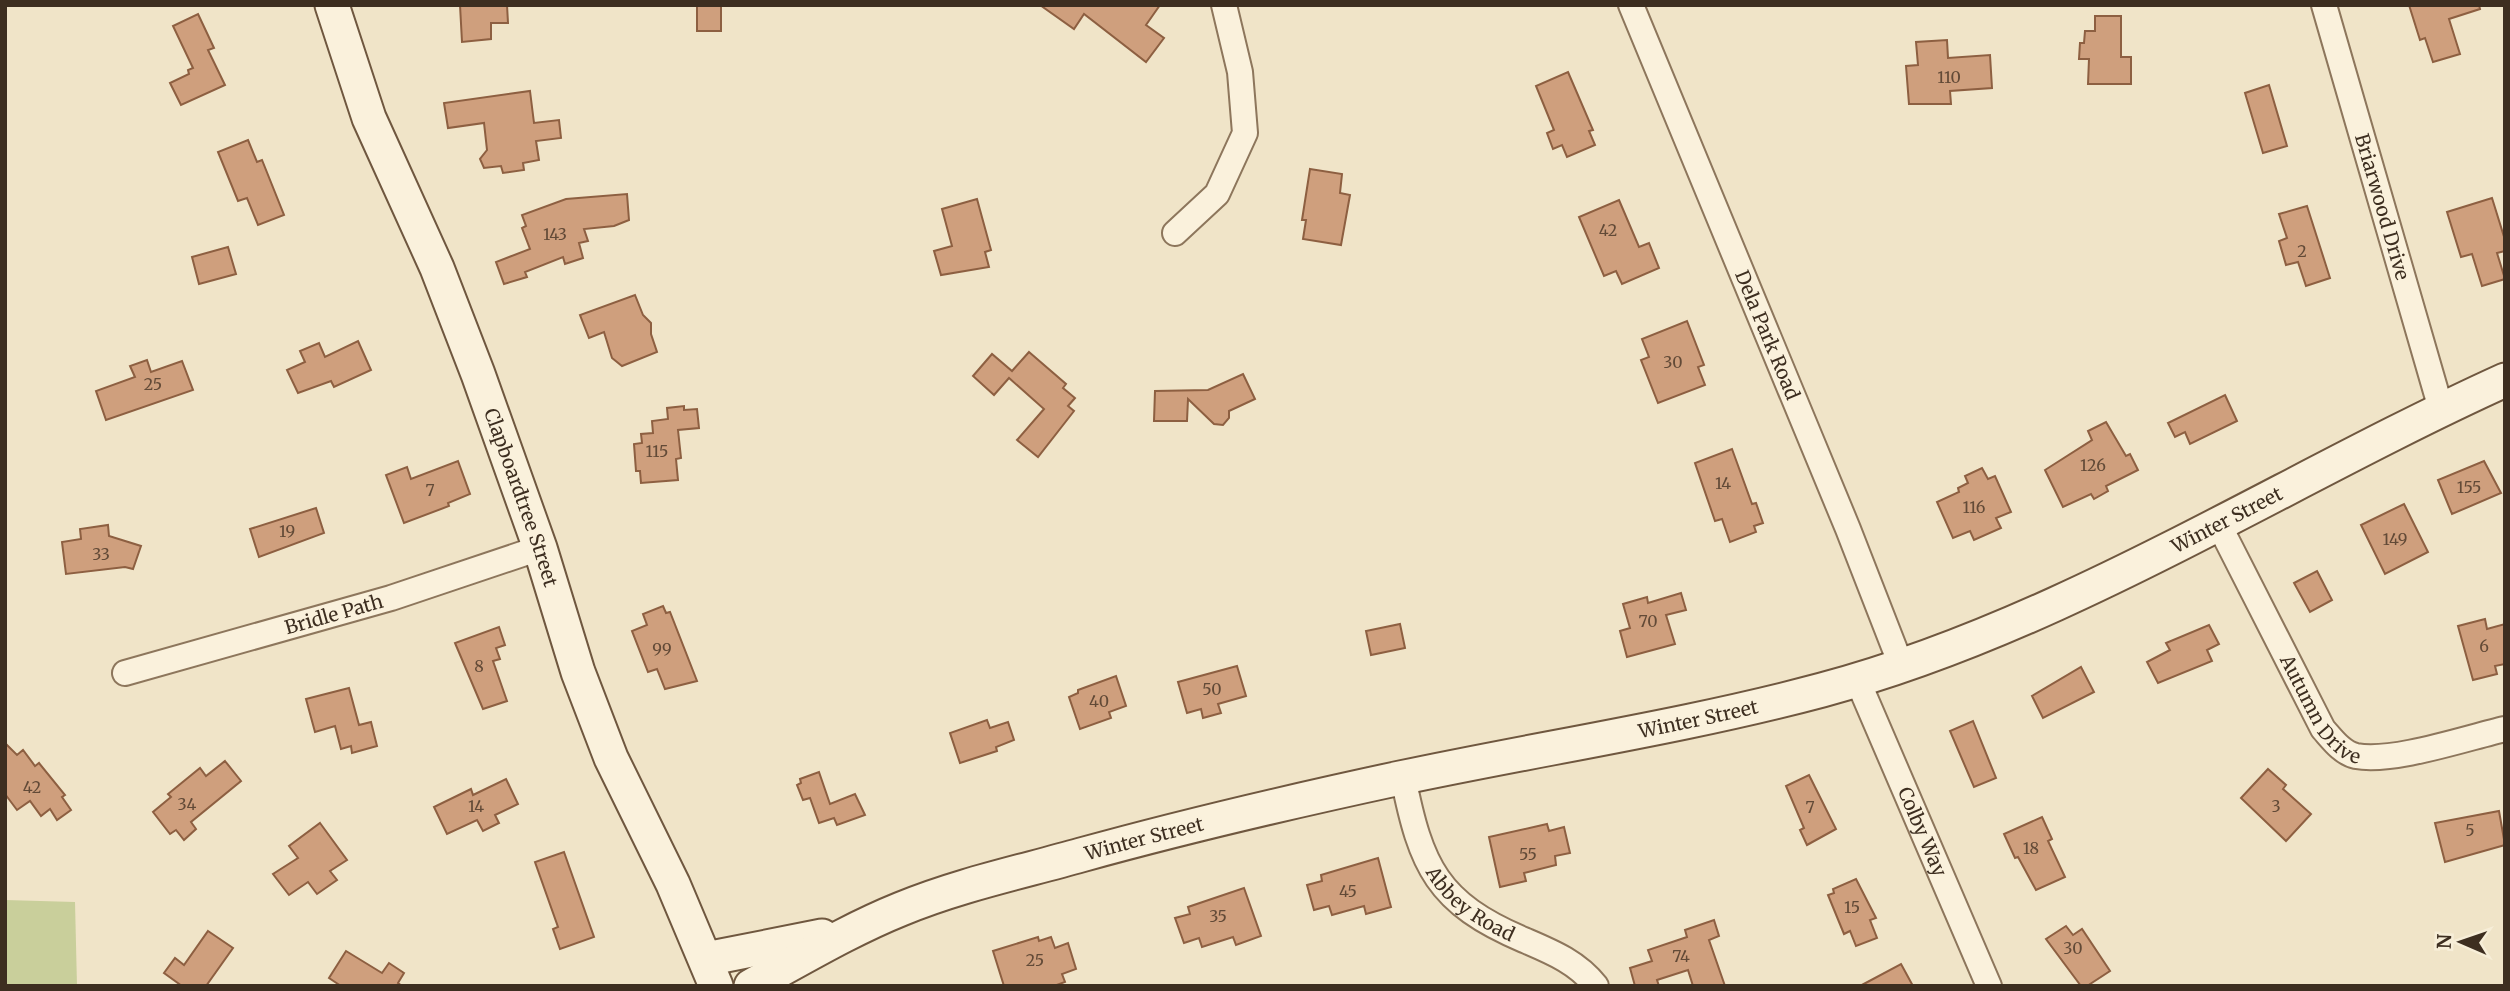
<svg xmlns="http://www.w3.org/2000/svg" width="2510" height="991" font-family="Merriweather,serif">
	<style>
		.green { fill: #c9cf9b }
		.building { fill: #cf9f7d; stroke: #8d5f41; stroke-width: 2 }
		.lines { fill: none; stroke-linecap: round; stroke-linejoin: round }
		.street-casing { stroke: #8d765c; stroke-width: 28 }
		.secondary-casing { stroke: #6f573f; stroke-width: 37 }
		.street { stroke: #faf1dc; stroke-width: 24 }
		.secondary { stroke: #faf1dc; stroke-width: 33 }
		.labels { text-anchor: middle; stroke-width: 5; stroke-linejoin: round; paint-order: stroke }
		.number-label { font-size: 16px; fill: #624a37 }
		.street-label { font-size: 19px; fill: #3d2e20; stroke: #f7eed8 }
	</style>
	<rect width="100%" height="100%" fill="#f0e4c8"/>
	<path class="green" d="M5,900L75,902L77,986H5Z"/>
	<g class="building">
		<path d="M460,5H507L508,23H491V39L462,42Z"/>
		<rect x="697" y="5" width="24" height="26"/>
		<path d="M1040,5H1160L1146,25L1164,38L1146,62L1084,14L1074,29Z"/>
		<path d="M2409,5H2479L2480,9L2449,19L2460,54L2433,62L2425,38L2420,40Z"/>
		<path d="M198,14L214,48L208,50L225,85L181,105L170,83L189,74L188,70L193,68L173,26Z"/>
		<path d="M2095,16H2121V57H2131V84H2088L2089,59H2079L2080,43H2084L2085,31H2095Z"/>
		<path d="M1947,40L1948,58L1990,55L1992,88L1950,91L1951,104H1909L1906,66L1918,65L1916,42Z"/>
		<path d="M1568,72L1593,130L1589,131L1595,145L1567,157L1562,145L1553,149L1547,133L1554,130L1536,86Z"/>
		<path d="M2269,85L2287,146L2263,153L2245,93Z"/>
		<path d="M530,91L534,123L559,120L561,138L536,141L539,160L523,163L524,170L503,173L501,166L484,168L480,159L487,150L484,123L448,128L444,103Z"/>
		<path d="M248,140L257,162L262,160L284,215L258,225L247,198L238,201L218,152Z"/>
		<path d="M1310,169L1342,174L1340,193L1350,195L1341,245L1303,239L1306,220H1302Z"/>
		<path d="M627,194L629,220L614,226L584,229L588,241L579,243L583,258L565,264L563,257L525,272L527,277L504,284L496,262L530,249L522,228L526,226L522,215L566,199Z"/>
		<path d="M2492,198L2505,240V251L2497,253L2505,279L2482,286L2472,254L2461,257L2447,212Z"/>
		<path d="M977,199L991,250L985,252L989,267L941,275L934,251L952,246L942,209Z"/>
		<path d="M1619,200L1639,247L1649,243L1659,268L1622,284L1616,271L1604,276L1579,217Z"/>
		<path d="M2307,206L2330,278L2306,286L2298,262L2286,265L2279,241L2287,238L2279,214Z"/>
		<path d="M228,247L236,274L199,284L192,257Z"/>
		<path d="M635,295L643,315L651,323V334L657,352L622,366L612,358L604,332L589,338L580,315Z"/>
		<path d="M1687,321L1704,365L1698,367L1705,385L1658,403L1641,360L1649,357L1642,339Z"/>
		<path d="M358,341L371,370L334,387L331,381L298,393L287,370L305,362L300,351L319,343L325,357Z"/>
		<path d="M1029,352L1066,384L1063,388L1075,398L1068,406L1074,411L1038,457L1017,440L1044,409L1009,378L994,395L973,376L992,354L1012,371Z"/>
		<path d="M147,360L151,372L182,361L193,390L106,420L96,391L135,377L130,366Z"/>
		<path d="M1243,374L1255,399L1229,411V418L1223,425L1214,424L1188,399L1187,421H1154L1155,391L1208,390Z"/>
		<path d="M2225,395L2237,421L2190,444L2185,432L2175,437L2168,423Z"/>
		<path d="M684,406V410L697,409L699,428L678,430L681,458L676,459L678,480L641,483L640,471H636L634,444L642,443L641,434L653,433L652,421L668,419L667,408Z"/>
		<path d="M2106,422L2126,456L2130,454L2138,470L2106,486L2108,491L2094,499L2091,494L2063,507L2045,470L2092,440L2088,431Z"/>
		<path d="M1732,449L1752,504L1756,503L1763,523L1754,526L1756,532L1730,542L1722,519L1715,521L1695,463Z"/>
		<path d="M458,461L470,494L448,503L449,506L404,523L386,475L407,467L411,479Z"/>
		<path d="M2484,461L2501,493L2452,514L2438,480Z"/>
		<path d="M1982,468L1988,479L1995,476L2011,512L1996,518L2001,528L1974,540L1970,531L1953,538L1937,502L1959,492L1958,488L1968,483L1965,476Z"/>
		<path d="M2404,504L2428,552L2385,574L2361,525Z"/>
		<path d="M316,508L324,533L259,557L250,529Z"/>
		<path d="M108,525L109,536L141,546L133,569L125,567L66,574L62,542L81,539L80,529Z"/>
		<path d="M2317,571L2332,600L2310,612L2294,583Z"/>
		<path d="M1681,593L1686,610L1666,615L1675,644L1627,657L1620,631L1630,628L1623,604L1647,597L1648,603Z"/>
		<path d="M663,606L666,613L670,612L697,681L665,689L657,669L648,672L632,631L647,625L643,614Z"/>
		<path d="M2485,619L2487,629L2505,624V664L2495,666L2497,674L2473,680L2458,626Z"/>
		<path d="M1400,624L1405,648L1371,655L1366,631Z"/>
		<path d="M2209,625L2219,644L2207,650L2212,661L2158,683L2147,662L2170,650L2166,643Z"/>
		<path d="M499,627L505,645L496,648L500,659L493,661L507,701L483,709L455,643Z"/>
		<path d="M1237,666L1246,696L1218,704L1221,713L1203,718L1201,709L1187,713L1178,682Z"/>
		<path d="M2081,667L2094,692L2043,718L2032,696Z"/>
		<path d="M1116,676L1126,706L1109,712L1111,718L1080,729L1069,697L1078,693V690Z"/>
		<path d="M349,688L359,725L371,722L377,746L352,753L351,746L341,749L335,726L315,732L306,699Z"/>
		<path d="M987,720L990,728L1008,722L1014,740L996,747L997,751L960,763L950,733Z"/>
		<path d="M1973,721L1996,778L1974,787L1950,731Z"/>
		<path d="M5,743L17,755L23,750L35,766L39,763L65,795L62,797L71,810L57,820L50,809L41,816L30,801L17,810L5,794Z"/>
		<path d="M225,761L241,781L191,822L196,829L184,840L176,830L170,834L153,812L171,797L168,794L200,768L206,776Z"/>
		<path d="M2268,769L2286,785L2283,789L2311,814L2286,841L2241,798Z"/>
		<path d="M819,772L830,804L855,794L865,815L837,825L834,818L819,823L810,798L803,800L797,785L801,783L800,779Z"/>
		<path d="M1809,775L1836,829L1807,845L1800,830L1804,828L1786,786Z"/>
		<path d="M506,779L518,804L495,815L499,823L483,831L477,820L447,834L434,807L471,789L473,795Z"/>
		<path d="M2499,811L2505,845L2445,862L2435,823Z"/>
		<path d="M2042,817L2052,839L2048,841L2065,877L2036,890L2018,857L2015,858L2004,834Z"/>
		<path d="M320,823L347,860L330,871L337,880L317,894L308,882L289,895L273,874L298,858L289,846Z"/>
		<path d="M1547,824L1549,831L1564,827L1570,853L1555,856L1556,865L1524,873L1526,881L1500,887L1489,837Z"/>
		<path d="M564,852L594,937L560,949L553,929L558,927L535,862Z"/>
		<path d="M1378,858L1391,907L1366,914L1364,906L1332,915L1329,906L1314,910L1307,885L1322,881L1321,875Z"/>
		<path d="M1856,879L1876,918L1870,920L1877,938L1856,946L1850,931L1844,934L1828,895L1834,893L1833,889Z"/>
		<path d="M1244,888L1261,936L1236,945L1233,937L1202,947L1199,938L1184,943L1175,918L1190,914L1188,907Z"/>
		<path d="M1714,920L1719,936L1709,940L1725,986H1693L1688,970L1657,980L1659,986H1635L1630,968L1652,961L1648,950L1687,937L1685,930Z"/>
		<path d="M2066,926L2073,935L2082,929L2110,971L2087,986H2081L2046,939Z"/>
		<path d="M208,931L233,948L206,986H182L164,973L175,958L184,965Z"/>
		<path d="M1038,937L1039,941L1051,937L1055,948L1068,943L1076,969L1062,974L1065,982L1054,986H1004L993,951Z"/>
		<path d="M346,951L382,973L389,963L404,973L398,983L402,986H341L329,978Z"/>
		<path d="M1901,964L1913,986H1860Z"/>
	</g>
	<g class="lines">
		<defs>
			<g id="street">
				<path id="s1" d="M1631,5L1848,529L1901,665"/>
				<path id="s2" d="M2324,5L2441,409"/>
				<path d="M1175,233L1217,194L1245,133L1240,72L1224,5"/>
				<path id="s3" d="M2218,523L2323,729C2332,739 2342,753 2356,756C2393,763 2466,738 2505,729"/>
				<path id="s4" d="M125,673L391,598L540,548"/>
				<path id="s5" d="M1857,679L1989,986"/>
				<path id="s6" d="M1403,777C1421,867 1437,903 1524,940C1552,952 1577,962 1596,986"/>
			</g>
			<g id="secondary">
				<path id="s7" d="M332,5L369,118L437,268L478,374L540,548L578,672L611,758L673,884L716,986"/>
				<path d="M706,959L822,936"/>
				<path id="s8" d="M751,986C801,959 849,930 901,909C959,885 1021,872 1081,855C1186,826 1293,801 1400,778C1541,748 1683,727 1822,690C2060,627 2282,481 2505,380"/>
			</g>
		</defs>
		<use href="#street" class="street-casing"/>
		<use href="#secondary" class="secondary-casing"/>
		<use href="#street" class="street"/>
		<use href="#secondary" class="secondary"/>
	</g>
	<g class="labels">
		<g class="number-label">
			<text x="1949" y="83">110</text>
			<text x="1608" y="236">42</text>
			<text x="555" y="240">143</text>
			<text x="2302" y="257">2</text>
			<text x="1673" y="368">30</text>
			<text x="153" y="390">25</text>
			<text x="657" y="457">115</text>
			<text x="2093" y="471">126</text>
			<text x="1723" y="489">14</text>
			<text x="2469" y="493">155</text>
			<text x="430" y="496">7</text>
			<text x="1974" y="513">116</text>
			<text x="287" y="537">19</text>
			<text x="2395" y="545">149</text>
			<text x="101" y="560">33</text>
			<text x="1648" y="627">70</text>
			<text x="2484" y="652">6</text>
			<text x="662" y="655">99</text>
			<text x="479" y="672">8</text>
			<text x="1212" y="695">50</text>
			<text x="1099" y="707">40</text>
			<text x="32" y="793">42</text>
			<text x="187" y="810">34</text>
			<text x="476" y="812">14</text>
			<text x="2276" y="812">3</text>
			<text x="1810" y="813">7</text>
			<text x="2470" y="836">5</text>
			<text x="2031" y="854">18</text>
			<text x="1528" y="860">55</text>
			<text x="1348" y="897">45</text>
			<text x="1852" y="913">15</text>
			<text x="1218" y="922">35</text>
			<text x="2073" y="954">30</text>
			<text x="1681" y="962">74</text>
			<text x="1035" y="966">25</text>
		</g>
		<g class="street-label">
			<text dy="7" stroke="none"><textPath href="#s2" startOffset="210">Briarwood Drive</textPath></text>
			<text dy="7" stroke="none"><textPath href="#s1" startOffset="357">Dela Park Road</textPath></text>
			<text dy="7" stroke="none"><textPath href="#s7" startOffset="528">Clapboardtree Street</textPath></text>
			<text dy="7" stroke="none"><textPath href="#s8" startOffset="1556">Winter Street</textPath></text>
			<text dy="7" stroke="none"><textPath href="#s4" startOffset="217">Bridle Path</textPath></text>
			<text dy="7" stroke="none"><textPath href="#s3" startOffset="214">Autumn Drive</textPath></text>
			<text dy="7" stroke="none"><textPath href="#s8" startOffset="989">Winter Street</textPath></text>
			<text dy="7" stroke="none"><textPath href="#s5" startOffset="166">Colby Way</textPath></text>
			<text dy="7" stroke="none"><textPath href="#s8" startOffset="422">Winter Street</textPath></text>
			<text dy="7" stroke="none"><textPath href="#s6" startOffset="150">Abbey Road</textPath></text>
		</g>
	</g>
	<rect width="2510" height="991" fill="none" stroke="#3d2e20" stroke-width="14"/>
	<g transform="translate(2461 942) rotate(272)" stroke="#f7eed8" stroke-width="5" paint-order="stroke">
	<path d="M0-5L12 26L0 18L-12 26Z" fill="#3d2e20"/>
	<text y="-10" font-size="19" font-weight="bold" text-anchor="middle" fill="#3d2e20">N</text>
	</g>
</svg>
